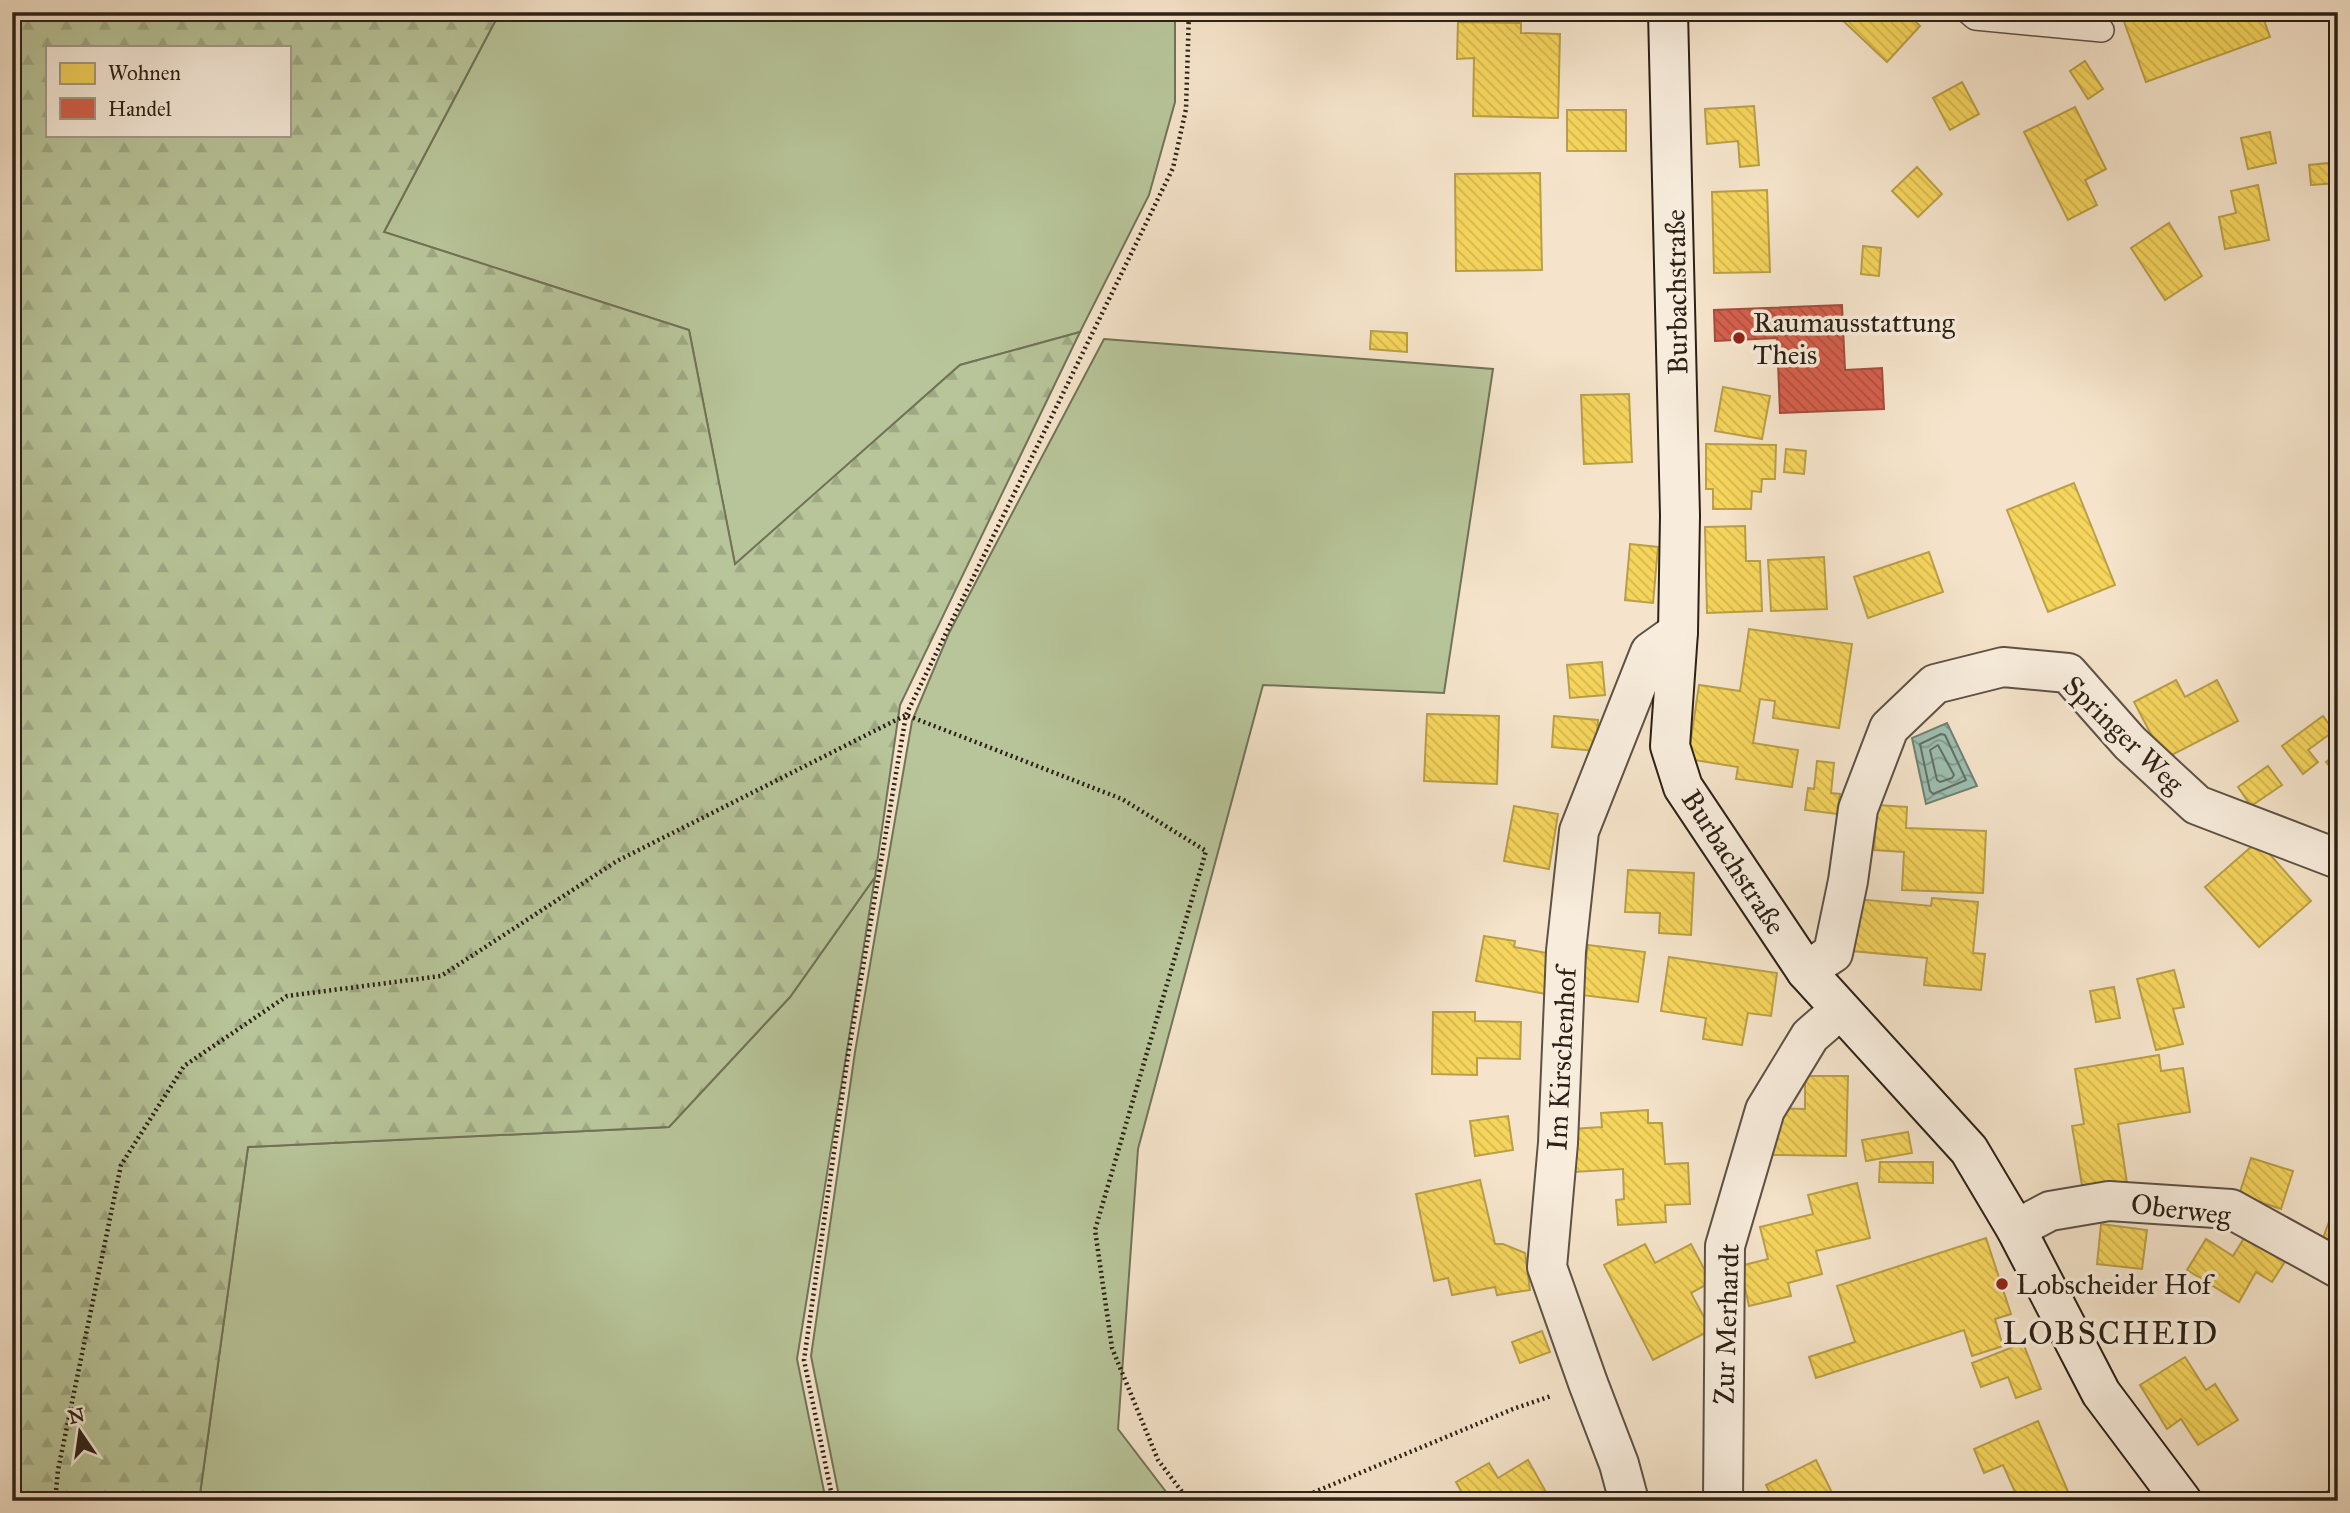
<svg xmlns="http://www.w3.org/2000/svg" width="2350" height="1513" font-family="'IM FELL Great Primer',serif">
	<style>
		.green { fill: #b8c59a; stroke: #727358; stroke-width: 2 }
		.forest { fill: url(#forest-firs); stroke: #727358; stroke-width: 2; fill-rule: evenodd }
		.water { fill: url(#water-waves); stroke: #708073; stroke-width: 2 }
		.homes { fill: url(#homes-back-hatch); stroke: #b99f47; stroke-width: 2 }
		.shops { fill: url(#shops-back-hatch); stroke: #a34d3d; stroke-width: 2 }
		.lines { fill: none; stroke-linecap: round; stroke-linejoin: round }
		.shore { stroke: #647064; stroke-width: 2 }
		.lane-casing { stroke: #5e5244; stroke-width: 26 }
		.street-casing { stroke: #5e5244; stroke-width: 42 }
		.secondary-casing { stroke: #2c2117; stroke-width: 42 }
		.path { stroke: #2c2117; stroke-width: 4.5; stroke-dasharray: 2 3.5; stroke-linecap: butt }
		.lane { stroke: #f8eddd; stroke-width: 23 }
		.street { stroke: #f8eddd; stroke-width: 38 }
		.secondary { stroke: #f8eddd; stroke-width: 38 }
		.poi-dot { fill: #8f2418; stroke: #f8eddd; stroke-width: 2.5 }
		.labels { text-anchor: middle; stroke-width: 7; stroke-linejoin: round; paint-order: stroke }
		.street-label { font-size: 28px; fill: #2c2117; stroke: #f8eddd }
		.poi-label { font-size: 28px; fill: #2c2117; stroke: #f8eddd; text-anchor: start }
		.quarter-label { font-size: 32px; letter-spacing: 2px; fill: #2c2117; stroke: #f8eddd }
	</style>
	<defs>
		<pattern id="forest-firs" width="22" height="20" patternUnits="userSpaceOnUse" patternTransform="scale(1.75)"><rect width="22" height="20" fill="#b8c59a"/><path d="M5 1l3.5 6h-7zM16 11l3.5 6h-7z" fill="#9ea984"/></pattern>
		<pattern id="water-waves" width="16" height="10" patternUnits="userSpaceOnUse" patternTransform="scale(1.75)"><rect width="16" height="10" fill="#9dbfb1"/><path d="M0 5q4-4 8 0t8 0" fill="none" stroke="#809b8f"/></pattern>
		<pattern id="homes-back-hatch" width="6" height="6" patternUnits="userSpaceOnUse" patternTransform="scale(1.75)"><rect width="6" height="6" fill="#f6d55c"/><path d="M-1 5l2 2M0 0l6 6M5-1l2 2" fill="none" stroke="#d3b74f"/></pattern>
		<pattern id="shops-back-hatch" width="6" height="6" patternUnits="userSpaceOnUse" patternTransform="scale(1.75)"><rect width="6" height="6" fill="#d6604d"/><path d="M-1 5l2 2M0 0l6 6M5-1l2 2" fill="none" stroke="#ae4f3f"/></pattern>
	</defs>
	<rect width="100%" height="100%" fill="#f5e4cb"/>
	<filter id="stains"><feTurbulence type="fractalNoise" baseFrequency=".00286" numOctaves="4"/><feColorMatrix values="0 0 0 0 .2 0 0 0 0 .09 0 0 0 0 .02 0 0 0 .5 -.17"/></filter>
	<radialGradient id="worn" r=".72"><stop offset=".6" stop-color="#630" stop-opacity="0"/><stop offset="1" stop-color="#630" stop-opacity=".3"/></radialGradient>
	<g class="green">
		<path d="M500,12H1175V102L1149,195L1080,332L960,365L735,565L689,330L384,232Z"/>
		<path d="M1104,339L1493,369L1444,693L1263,685L1138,1149L1118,1429L1173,1501H840L811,1356L855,1052L912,721L949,633Z"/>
		<path d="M875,877L797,1359L826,1501H199L248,1147L669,1127L790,997Z"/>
	</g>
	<path class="forest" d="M12,12H500L384,232L689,330L735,564L960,365L1080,332L900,705L875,877L790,997L669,1127L248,1147L199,1501H12ZM47,47H289V135H47Z"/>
	<path class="water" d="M1947,723L1977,786L1926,804L1912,738Z"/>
	<g class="homes">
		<path d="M1845,12H1906L1920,26L1887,62L1840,18Z"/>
		<path d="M2131,12H2191L2193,17L2205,12H2261L2270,37L2146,82L2122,16Z"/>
		<path d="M1458,22L1521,23V33L1560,34L1558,118L1473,116L1474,58L1457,59Z"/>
		<path d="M2085,61L2103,89L2088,99L2070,71Z"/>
		<path d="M1962,82L1979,114L1950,130L1933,98Z"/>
		<path d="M1754,106L1759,165L1740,167L1738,141L1707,144L1705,109Z"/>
		<path d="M2075,107L2106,169L2085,180L2097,205L2068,220L2024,132Z"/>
		<rect x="1567" y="110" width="59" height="41"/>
		<path d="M2270,132L2276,163L2248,169L2241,138Z"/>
		<path d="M2338,162V183L2311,185L2309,165Z"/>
		<path d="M1917,167L1942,194L1918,217L1892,191Z"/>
		<path d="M1540,173L1542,270L1456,271L1455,174Z"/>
		<path d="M2258,185L2269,240L2225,249L2219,217L2236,213L2231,191Z"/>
		<path d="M1767,190L1770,272L1714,273L1712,192Z"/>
		<path d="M2169,223L2202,276L2165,300L2131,248Z"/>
		<path d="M1863,246L1881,248L1879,276L1861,274Z"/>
		<path d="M1371,331L1407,333V352L1370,349Z"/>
		<path d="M1723,387L1770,396L1762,439L1715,431Z"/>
		<path d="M1629,394L1632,462L1584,464L1581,395Z"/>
		<path d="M1706,444L1776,445L1775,479H1762L1761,492L1752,491L1751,509H1713V489H1706Z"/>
		<path d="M1786,449L1806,451L1804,474L1784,472Z"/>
		<path d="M2074,483L2115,585L2048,612L2007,510Z"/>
		<path d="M1745,526L1746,561H1760L1762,611L1707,613L1705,527Z"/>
		<path d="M1630,544L1658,547L1653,603L1625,600Z"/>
		<path d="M1929,552L1943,592L1868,618L1854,577Z"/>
		<path d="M1824,557L1827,609L1771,611L1768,560Z"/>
		<path d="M1749,629L1852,644L1839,728L1773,718L1775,701L1760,699L1753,743L1798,750L1792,787L1736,779L1738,767L1688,759L1699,685L1740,691Z"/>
		<path d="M1602,662L1605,695L1570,698L1567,665Z"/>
		<path d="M2176,680L2185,697L2217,680L2238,721L2164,759L2134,702Z"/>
		<path d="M1427,714L1499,716L1497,784L1424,781Z"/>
		<path d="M1554,716L1598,720L1596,751L1552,747Z"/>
		<path d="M2323,716L2334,731L2308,750L2318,762L2303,774L2282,746Z"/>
		<path d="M2338,752V776L2326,762Z"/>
		<path d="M1817,761L1834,763L1831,793L1840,794L1837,814L1805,810L1808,788L1814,789Z"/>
		<path d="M2268,766L2282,785L2251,806L2238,787Z"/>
		<path d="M1877,805L1907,807L1906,828L1986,831L1983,893L1902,890L1904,852L1874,850Z"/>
		<path d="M1514,806L1558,814L1549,869L1504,861Z"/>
		<path d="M2258,841L2311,901L2259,947L2205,887Z"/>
		<path d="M1628,870L1694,873L1691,935L1659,933L1660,913L1625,912Z"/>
		<path d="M1932,898L1978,902L1973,953L1985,954L1981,990L1924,985L1927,958L1852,951L1857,899L1931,906Z"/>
		<path d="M1484,936L1515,941L1514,947L1552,954L1546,994L1476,981Z"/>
		<path d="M1588,945L1645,952L1638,1002L1581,995Z"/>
		<path d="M1669,957L1777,973L1771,1016L1748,1013L1742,1045L1703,1039L1706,1018L1661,1011Z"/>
		<path d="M2174,970L2184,1007L2173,1009L2183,1044L2156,1050L2137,979Z"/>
		<path d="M2114,987L2120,1018L2096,1022L2090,991Z"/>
		<path d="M1433,1012H1475V1021L1521,1022L1520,1059L1477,1058V1075L1432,1074Z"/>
		<path d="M2159,1055L2161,1071L2183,1068L2190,1112L2118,1124L2127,1183L2083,1191L2072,1126L2084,1124L2075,1069Z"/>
		<path d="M1805,1076H1848L1846,1156L1771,1155V1108L1805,1109Z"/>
		<path d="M1648,1110V1123H1662L1665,1164L1688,1163L1690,1204L1665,1205L1666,1222L1618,1225L1616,1200L1624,1199L1623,1169L1574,1172L1572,1129L1602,1127L1601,1113Z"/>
		<path d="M1508,1116L1513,1150L1475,1156L1470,1121Z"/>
		<path d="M1908,1132L1912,1153L1866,1161L1862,1140Z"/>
		<path d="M2251,1158L2293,1171L2281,1209L2239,1195Z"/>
		<path d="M1880,1162H1933V1183L1879,1182Z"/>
		<path d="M1480,1180L1495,1244H1503L1525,1253L1530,1290L1497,1295L1495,1287L1452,1295L1448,1278L1434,1281L1416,1194Z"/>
		<path d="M1857,1183L1870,1238L1816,1251L1822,1274L1788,1283L1791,1296L1749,1306L1740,1266L1768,1259L1760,1227L1813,1214L1808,1195Z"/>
		<path d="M2338,1197V1259L2318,1252Z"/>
		<path d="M2101,1224L2147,1230L2142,1269L2097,1264Z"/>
		<path d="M2246,1235L2286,1260L2272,1282L2256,1272L2239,1302L2187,1270L2206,1239L2233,1256Z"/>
		<path d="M1986,1238L2011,1314L1995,1319L2003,1346L1972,1356L1964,1330L1816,1378L1809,1357L1855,1342L1837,1286Z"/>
		<path d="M1645,1244L1655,1263L1691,1244L1711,1282L1691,1293L1711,1330L1653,1360L1604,1265Z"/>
		<path d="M1542,1331L1550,1352L1520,1363L1512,1342Z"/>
		<path d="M2023,1343L2041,1389L2016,1398L2008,1377L1981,1387L1972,1363Z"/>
		<path d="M2185,1357L2206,1390L2215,1384L2238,1420L2198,1445L2181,1419L2167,1429L2140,1385Z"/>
		<path d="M2038,1421L2072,1501H2019L2003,1465L1984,1473L1974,1449Z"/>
		<path d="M1528,1460L1551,1501H1460L1465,1498L1456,1482L1489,1463L1498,1478Z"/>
		<path d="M1816,1460L1836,1501H1774L1766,1485Z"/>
		<path d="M2333,1487L2338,1494V1501H2314Z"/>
	</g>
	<path class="shops" d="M1842,305L1845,370L1882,368L1884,409L1780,413L1777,338L1715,341L1714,310Z"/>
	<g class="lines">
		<g class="shore">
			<path d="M1941,734L1945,735L1966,780L1933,794L1930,791L1920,744Z"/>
			<path d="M1938,745L1954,775L1952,778L1940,782L1937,780L1930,750Z"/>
		</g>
		<defs>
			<path id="lane" d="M1968,12L1975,18L2102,30"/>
			<g id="street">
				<path d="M1806,971L1833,953L1848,881L1858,809L1889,728L1935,684L2003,667L2068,673L2130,743L2197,805L2338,859"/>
				<path d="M2016,1229L2050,1211L2109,1201L2231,1209L2338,1268"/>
				<path d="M1629,1501L1619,1464L1588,1383L1547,1267L1558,1143L1566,951L1579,831L1650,652L1678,632"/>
				<path d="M1723,1501L1725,1246L1765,1110L1810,1036L1840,1010"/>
			</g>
			<path id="secondary" d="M1668,12L1680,516L1678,632L1670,746L1683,787L1806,971L1969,1150L2016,1229L2101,1393L2182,1501"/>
		</defs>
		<use href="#lane" class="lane-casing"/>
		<use href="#street" class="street-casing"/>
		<use href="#secondary" class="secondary-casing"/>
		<g class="path">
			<path d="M1558,12H1562"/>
			<path d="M55,1501L58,1470L121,1165L184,1066L287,996L441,976L617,861L906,715L1122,799L1206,851L1095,1230L1112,1348L1158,1460L1189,1501"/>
			<path d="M833,1501L804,1360L848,1055L906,715L1173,168L1186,109L1189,12"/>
			<path d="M1293,1501L1513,1409L1551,1396"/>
		</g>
		<use href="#lane" class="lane"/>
		<use href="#street" class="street"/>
		<use href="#secondary" class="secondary"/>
	</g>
	<g class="poi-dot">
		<circle cx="1739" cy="338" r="7"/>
		<circle cx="2002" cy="1284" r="7"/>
	</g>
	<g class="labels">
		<g class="street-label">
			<text transform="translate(1676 292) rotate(-91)" y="10">Burbachstraße</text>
			<text transform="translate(2124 734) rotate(44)" y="10">Springer Weg</text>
			<text transform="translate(1734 862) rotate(57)" y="10">Burbachstraße</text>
			<text transform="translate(1561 1059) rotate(-87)" y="10">Im Kirschenhof</text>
			<text transform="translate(2181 1209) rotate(7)" y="10">Oberweg</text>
			<text transform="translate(1726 1324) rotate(-88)" y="10">Zur Merhardt</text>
		</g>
		<g class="poi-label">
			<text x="1753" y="332">Raumausstattung<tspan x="1753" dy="32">Theis</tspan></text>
			<text x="2016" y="1294">Lobscheider Hof</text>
		</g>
		<g class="quarter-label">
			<text x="2111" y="1344">LOBSCHEID</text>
		</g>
	</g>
	<rect width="2350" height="1513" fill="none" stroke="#f5e4cb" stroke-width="42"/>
	<rect x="14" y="14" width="2322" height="1485" fill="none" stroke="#2c2117" stroke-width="3.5"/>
	<rect x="21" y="21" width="2308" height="1471" fill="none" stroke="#2c2117" stroke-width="2"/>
	<rect x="46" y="46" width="245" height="91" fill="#f8eddd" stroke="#a69b8e" stroke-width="2"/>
	<rect x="60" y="63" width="35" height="21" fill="#f6d55c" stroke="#a69b8e" stroke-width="2"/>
	<text x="108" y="80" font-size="21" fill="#2c2117">Wohnen</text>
	<rect x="60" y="98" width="35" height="21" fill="#d6604d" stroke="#a69b8e" stroke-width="2"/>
	<text x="108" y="116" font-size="21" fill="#2c2117">Handel</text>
	<g transform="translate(80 1432) rotate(347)" stroke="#f8eddd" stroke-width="5" paint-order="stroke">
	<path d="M0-5L12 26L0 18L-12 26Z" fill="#2c2117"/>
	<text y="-10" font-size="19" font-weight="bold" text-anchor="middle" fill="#2c2117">N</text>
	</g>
	<rect width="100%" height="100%" filter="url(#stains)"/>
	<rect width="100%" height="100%" fill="url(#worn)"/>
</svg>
